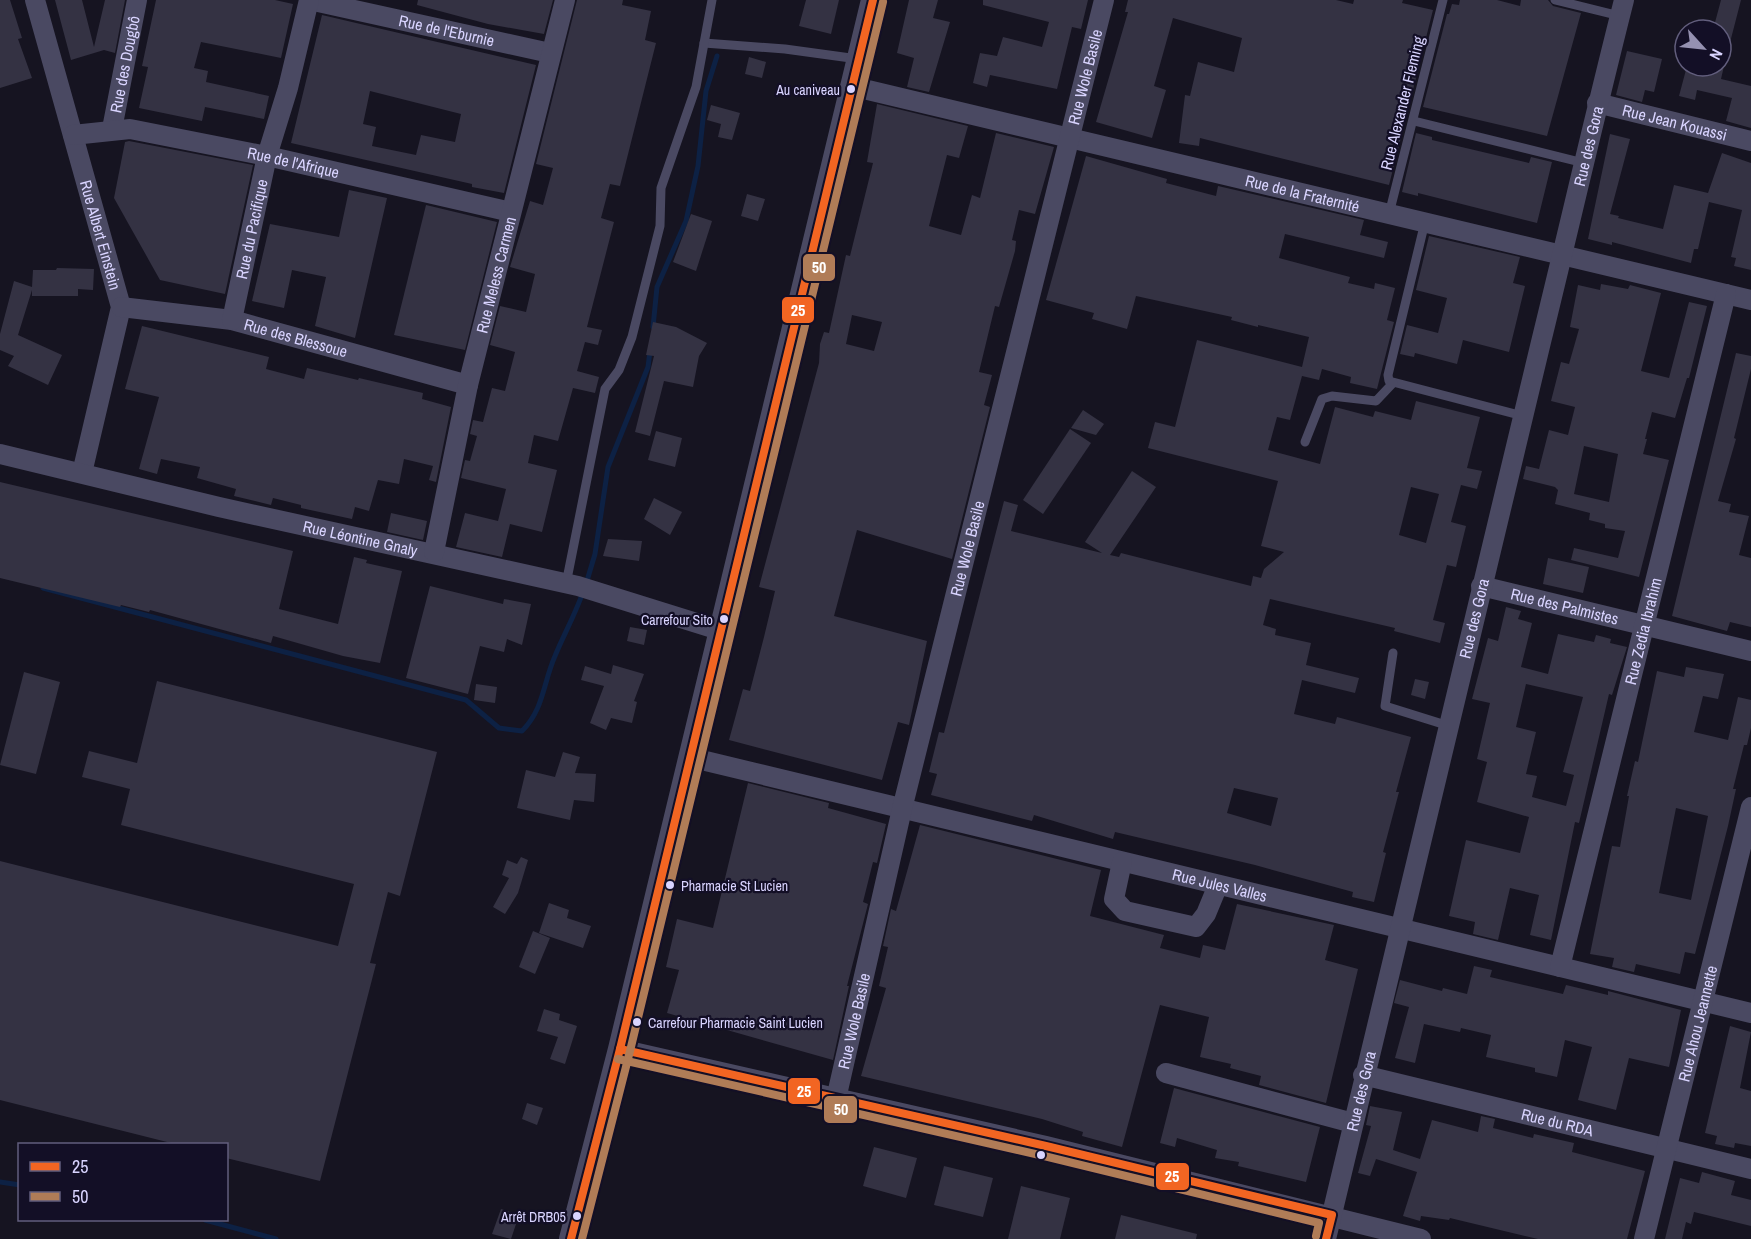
<svg xmlns="http://www.w3.org/2000/svg" width="1751" height="1239" font-family="'Archivo Narrow',sans-serif">
	<style>
		.lines { fill: none; stroke-linecap: round; stroke-linejoin: round }
		.stream { stroke: #0d2144; stroke-width: 5 }
		.building { fill: #343243; fill-rule: evenodd }
		.service { stroke: #4a4962; stroke-width: 9 }
		.minor { stroke: #4a4962; stroke-width: 20 }
		.tertiary { stroke: #4a4962; stroke-width: 24 }
		.bus-1-casing { stroke: #130f26; stroke-width: 12 }
		.bus-2-casing { stroke: #130f26; stroke-width: 12 }
		.bus-1 { stroke: #f26522; stroke-width: 8 }
		.bus-2 { stroke: #b07c57; stroke-width: 8 }
		.bus-dot { fill: #d9d4ff; stroke: #130f26; stroke-width: 2 }
		.labels { text-anchor: middle; stroke-width: 4.5; stroke-linejoin: round; paint-order: stroke }
		.bus-label { font-size: 14px; fill: #d9d4ff; stroke: #130f26; text-anchor: end }
		.street-label { font-size: 16px; fill: #d9d4ff; stroke: #130f26 }
		.line-badge { stroke: #130f26; stroke-width: 2 }
		.badge-label { font-size: 16px; text-anchor: middle; font-weight: bold; fill: #fff }
	</style>
	<rect width="100%" height="100%" fill="#161421"/>
	<g class="lines">
		<g class="stream">
			<path d="M653,327L657,287L686,221L698,166L706,91L717,56"/>
			<path d="M586,584L595,554L608,467L648,367L650,351"/>
			<path d="M43,588L466,700L499,728L522,731C544,709 543,683 555,656C564,634 575,615 583,592"/>
			<path d="M0,1182L20,1185"/>
			<path d="M205,1220L276,1239"/>
		</g>
	</g>
	<g class="building">
		<path d="M0,0H10L22,38L18,39L32,78L0,88Z"/>
		<path d="M55,0H82L94,47L105,0H125L115,53L104,50L71,60Z"/>
		<path d="M156,0H275L293,4L281,58L201,42L194,68L208,71L206,82L269,96L264,119L205,107L202,121L139,108L148,67L142,66Z"/>
		<path d="M418,0H553L544,34L488,24L417,5Z"/>
		<path d="M577,0H623L622,5L651,11L645,40L656,43L620,186L610,184L601,218L614,222L587,327L602,330L598,345L585,342L577,371L599,377L595,393L573,388L558,441L534,435L528,463L557,470L542,532L510,524L502,557L456,547L465,513L498,521L506,489L461,478L465,460L470,461L477,436L470,434L473,420L483,422L492,388L505,391L515,352L490,345L500,306L526,312L535,274L510,267L530,201L543,205L553,168L536,164Z"/>
		<path d="M806,0H839L831,34L799,26Z"/>
		<path d="M909,0H938L933,18L950,22L929,92L907,87L914,58L897,53Z"/>
		<path d="M983,0H1088L1081,29L1072,27L1057,89L990,75L987,87L973,83L980,53L997,56L1003,37L1042,47L1049,22L983,5Z"/>
		<path d="M1128,0H1336L1353,4L1354,0H1403L1402,3L1433,10L1389,185L1200,138L1199,146L1179,143L1185,95L1190,96L1198,62L1234,72L1242,38L1173,18L1154,86L1166,90L1152,138L1096,122L1128,12H1125Z"/>
		<path d="M1460,0H1497L1520,6L1521,0H1548L1553,6L1581,13L1547,136L1423,107L1447,14H1449L1452,4L1459,5Z"/>
		<path d="M1721,0H1741L1726,58L1721,57V30H1713Z"/>
		<path d="M322,15L536,65L504,193L472,187V184L291,143ZM370,91L461,114L455,142L421,135L416,155L372,146L376,127L363,124Z"/>
		<path d="M1627,51L1662,59L1654,92L1645,90L1642,102L1616,95Z"/>
		<path d="M749,57L766,62L762,78L745,74Z"/>
		<path d="M1687,66H1724L1721,79L1751,86V128L1726,121L1732,98L1697,90L1695,100L1679,96Z"/>
		<path d="M877,104L968,126L959,158L947,155L929,226L961,235L972,195L980,198L996,133L1054,147L1035,214L1019,210L1012,240L1016,241L1015,251L999,307L995,306L979,372L992,375L984,405L990,407L952,559L857,530L834,616L927,641L909,725L898,722L882,780L729,740L743,689L750,691L764,637L775,591L759,587L819,363L820,344L824,332L829,333L846,255L850,256L873,163L867,162ZM852,315L882,322L874,351L846,344Z"/>
		<path d="M711,105L740,113L732,140L718,137L721,124L707,120Z"/>
		<path d="M1416,133L1432,137V140L1529,163L1531,157L1552,162L1537,223L1418,193V196L1402,192Z"/>
		<path d="M1610,134L1630,139L1610,214L1619,216L1618,218L1663,229L1674,185L1708,193L1722,153L1751,163V270L1734,266L1736,258L1731,257L1742,210L1709,202L1698,249H1694L1691,263L1612,242V245L1588,239Z"/>
		<path d="M129,141L253,165L225,294L160,280L114,198L125,142Z"/>
		<path d="M1086,156L1167,179L1166,183L1216,196L1218,186L1364,220L1360,235L1388,242L1384,258L1285,234L1279,258L1350,277L1348,283L1374,289L1375,283L1395,288L1387,320L1394,322L1377,389L1350,383L1351,377L1322,369L1319,380L1302,376L1290,420L1277,417L1268,450L1320,464L1335,407L1373,417L1375,411L1411,420L1416,401L1480,417L1467,468L1482,471L1477,489L1461,485L1451,522L1466,526L1456,567L1447,565L1433,620L1445,623L1440,643L1394,631L1395,628L1270,599L1263,625L1276,629L1275,635L1311,643L1306,665L1359,678L1355,693L1302,680L1294,714L1335,724L1337,717L1411,737L1396,792H1399L1383,852L1386,853L1374,902L1352,897L1353,892L1255,865L1115,832L1113,839L1034,815L1032,821L931,795L937,774L929,772L939,732L944,733L1004,501L1018,505L1011,531L1102,553L1085,542L1132,471L1156,487L1110,555L1119,557L1121,553L1251,586L1253,576L1261,578L1264,569L1284,552L1261,546L1278,481L1148,448L1155,422L1175,427L1197,340L1302,367L1309,337L1258,325V327L1231,320L1232,317L1136,296L1127,329L1092,319L1094,313L1046,300ZM1411,487L1439,494L1426,543L1399,535ZM1234,788L1278,798L1271,826L1227,813Z"/>
		<path d="M349,190L387,198L355,338L315,326L326,277L292,270L284,308L252,301L270,224L339,237Z"/>
		<path d="M747,194L765,199L758,221L741,216Z"/>
		<path d="M426,205L497,222L465,350L394,335Z"/>
		<path d="M691,214L712,221L696,271L673,262Z"/>
		<path d="M1429,236L1520,257L1513,283L1525,286L1509,352L1463,340L1457,364L1415,353L1414,357L1400,354L1407,325L1438,333L1447,298L1416,290Z"/>
		<path d="M57,268L94,269L93,290L78,289V296H32V290L18,335L62,355L48,385L8,366L14,356L0,350V334L14,281L32,287L33,270H56Z"/>
		<path d="M1601,284L1628,289L1630,285L1661,293L1641,371L1669,378L1689,302L1707,306L1689,378H1687L1675,418L1652,412L1645,439H1647L1643,454L1669,460L1639,577L1571,560L1574,548L1618,558L1625,531L1605,528V524L1589,520L1590,513L1555,504L1558,490L1555,487L1523,479L1526,466L1539,469L1549,430L1568,435L1575,407L1551,401L1561,362L1569,364L1579,329L1570,327L1578,285L1600,290ZM1584,446L1618,454L1609,502L1574,494Z"/>
		<path d="M653,322L676,327L707,343L699,356L693,387L664,381L650,436L635,432L654,356L646,355Z"/>
		<path d="M142,326L269,357L266,369L304,379L307,368L358,380L359,378L423,393L422,399L451,407L436,482L429,480L433,466L404,459L399,484L378,480L369,511L355,507L352,519L301,508V505L273,498L271,505L234,496L236,489L197,478L200,467L161,459L157,474L139,469L159,397L125,389Z"/>
		<path d="M1736,353L1751,356V369L1734,438L1736,439L1718,501L1731,504L1729,512L1749,516L1739,555L1751,558V627L1730,622L1727,631L1672,616Z"/>
		<path d="M1083,410L1104,424L1096,435L1071,428Z"/>
		<path d="M1070,429L1091,443L1043,514L1023,500Z"/>
		<path d="M656,431L682,438L675,467L648,460Z"/>
		<path d="M0,482L293,551L279,609L338,624L354,557L367,560L366,563L402,571L380,663L343,656L273,636L271,643L150,610L149,612L121,605L120,607L0,578Z"/>
		<path d="M654,498L682,512L670,535L644,519Z"/>
		<path d="M391,513L427,521L423,540L387,532Z"/>
		<path d="M608,539L642,541L639,561L603,556Z"/>
		<path d="M1548,558L1589,567L1583,593L1543,584Z"/>
		<path d="M430,586L503,604L504,599L531,604L522,645L507,639L504,652L480,646L468,694L406,678Z"/>
		<path d="M1506,607L1521,611L1518,619L1532,623L1521,667L1548,674L1558,634L1594,642L1596,635L1611,639L1610,643L1627,647L1612,695L1609,694L1579,823L1575,822L1551,940L1530,935L1539,895L1510,888L1498,940L1473,934L1475,922L1449,916L1466,840L1520,853L1529,817L1477,802L1487,762L1477,759L1490,703L1472,699L1488,638L1498,641ZM1526,684L1583,697L1563,772L1574,775L1566,806L1532,797L1537,776L1526,774L1536,732L1516,727Z"/>
		<path d="M630,627L647,630L644,645L627,641Z"/>
		<path d="M613,665L644,674L634,701L637,702L632,723L611,718L606,730L590,723L604,686L581,680L585,666L611,674Z"/>
		<path d="M1686,667L1724,674L1718,699L1703,696L1694,732L1728,740L1738,697L1751,700V728L1747,745H1744L1733,789H1736L1728,826L1695,954L1685,952L1680,974L1636,964L1634,972L1612,967L1614,958L1590,954L1612,846L1620,847L1629,796H1627L1635,761L1638,762L1657,671L1684,677ZM1676,808L1708,816L1691,900L1659,893Z"/>
		<path d="M24,672L60,682L36,774L0,765Z"/>
		<path d="M1415,679L1429,682L1425,699L1411,695Z"/>
		<path d="M157,681L437,752L400,896L388,892L370,963L376,964L320,1181L226,1158V1144H175L0,1100V861L338,946L354,884L121,825L130,789L82,777L89,751L137,763Z"/>
		<path d="M476,684L497,687L495,703L474,700Z"/>
		<path d="M563,752L580,757L575,773L596,774L594,802L574,800L570,820L517,808L526,770L555,777Z"/>
		<path d="M748,783L829,803L828,808L886,824L877,863L873,862L863,902L868,904L847,986H849L833,1060L667,1013L679,970L666,967L677,919L713,928Z"/>
		<path d="M920,825L1101,870L1090,916L1164,935L1160,948L1200,958L1203,945L1225,950L1237,904L1334,925L1325,960L1358,969L1326,1103L1259,1085L1261,1076L1230,1068L1231,1064L1200,1057L1209,1017L1160,1005L1122,1147L1082,1136L1083,1132L1042,1119L861,1076L886,988L879,986L888,947L883,946L891,909L896,911Z"/>
		<path d="M521,857L528,860L518,893L505,914L493,907L509,878L502,875L507,860L517,864Z"/>
		<path d="M549,903L569,910L567,918L591,926L583,948L539,933Z"/>
		<path d="M533,931L550,938L535,974L519,967Z"/>
		<path d="M1474,966L1492,970L1490,977L1563,994L1566,985L1608,995V991L1681,1010L1669,1067L1629,1058L1616,1110L1578,1100L1592,1047L1565,1040L1557,1077L1535,1072V1068L1486,1057L1491,1035L1461,1028L1460,1032L1424,1024L1415,1063L1395,1058L1409,1007L1394,1003L1400,980L1442,991L1443,988L1467,994Z"/>
		<path d="M544,1009L560,1014L559,1020L577,1026L565,1064L550,1059L558,1037L537,1031Z"/>
		<path d="M1730,1026L1751,1032L1740,1088L1751,1091V1146L1735,1143L1734,1148L1715,1144L1717,1136L1705,1133Z"/>
		<path d="M1174,1088L1320,1127L1306,1182L1238,1166L1239,1162L1215,1158L1217,1150L1177,1138L1175,1147L1160,1143Z"/>
		<path d="M527,1103L543,1108L537,1125L522,1119Z"/>
		<path d="M1370,1106L1402,1112L1393,1150L1420,1159L1432,1120L1478,1132L1481,1116L1495,1119L1493,1128L1533,1138L1534,1134L1574,1143L1572,1152L1645,1171L1627,1239H1538L1450,1218L1449,1220L1421,1216L1420,1221L1403,1216L1417,1172L1376,1159L1370,1176L1358,1173L1371,1126L1366,1125Z"/>
		<path d="M874,1147L917,1158L906,1198L863,1186Z"/>
		<path d="M944,1166L993,1178L983,1217L934,1205Z"/>
		<path d="M1702,1172L1735,1181L1731,1195L1751,1200V1226L1694,1212L1691,1224L1686,1222L1682,1239H1665L1680,1178L1699,1183Z"/>
		<path d="M1021,1186L1070,1198L1060,1239H1008Z"/>
		<path d="M501,1209L519,1215L511,1239L492,1234Z"/>
		<path d="M1121,1215L1197,1234L1196,1239H1115Z"/>
	</g>
	<g class="lines">
		<g class="service">
			<path d="M1555,0L1620,16"/>
			<path d="M704,43L785,49L858,59"/>
			<path d="M1414,121L1584,163"/>
			<path d="M1389,214L1443,0"/>
			<path d="M1425,222L1388,375L1389,381L1523,416"/>
			<path d="M1305,442L1322,399L1332,396L1376,401L1393,383"/>
			<path d="M566,584L605,389L619,370L632,337L660,226L661,188L696,87L712,0"/>
			<path d="M1393,653L1385,706L1449,726"/>
		</g>
		<g class="minor">
			<path id="s1" d="M35,0L121,307L82,473"/>
			<path id="s2" d="M309,0L550,53"/>
			<path id="s3" d="M851,86L1751,300"/>
			<path id="s4" d="M1597,103L1751,141"/>
			<path id="s5" d="M112,129L137,0"/>
			<path id="s6" d="M73,135L130,129L267,156L511,212"/>
			<path id="s7" d="M121,307L232,320L468,385"/>
			<path id="s8" d="M232,320L267,156L288,88L309,0"/>
			<path id="s9" d="M0,454L219,507L578,586L719,630"/>
			<path id="s10" d="M434,552L468,385L565,0"/>
			<path id="s11" d="M1481,586L1751,651"/>
			<path id="s12" d="M689,757L1751,1013"/>
			<path d="M1122,862L1114,899L1125,911L1196,927L1206,914L1218,885"/>
			<path id="s13" d="M1560,967L1726,294"/>
			<path d="M620,1049L1046,1146L1421,1239"/>
			<path d="M1166,1073L1353,1123"/>
			<path id="s14" d="M1363,1075L1751,1169"/>
			<path id="s15" d="M836,1099L902,809L1104,0"/>
			<path id="s16" d="M1326,1239C1396,940 1468,641 1541,342C1569,228 1595,114 1624,0"/>
			<path id="s17" d="M1644,1239L1751,807"/>
		</g>
		<path class="tertiary" d="M571,1239L620,1049L873,0"/>
		<defs>
			<g id="bus-1">
				<path d="M620,1049L1046,1146L1332,1215L1326,1239"/>
				<path d="M571,1239L620,1049L873,0"/>
			</g>
			<g id="bus-2">
				<path d="M618,1059L1044,1156L1319,1223L1316,1236"/>
				<path d="M582,1239L630,1051L883,2"/>
			</g>
		</defs>
		<use href="#bus-1" class="bus-1-casing"/>
		<use href="#bus-2" class="bus-2-casing"/>
		<use href="#bus-1" class="bus-1"/>
		<use href="#bus-2" class="bus-2"/>
	</g>
	<g class="bus-dot">
		<circle cx="851" cy="89" r="5"/>
		<circle cx="724" cy="619" r="5"/>
		<circle cx="670" cy="885" r="5"/>
		<circle cx="637" cy="1022" r="5"/>
		<circle cx="1041" cy="1155" r="5"/>
		<circle cx="577" cy="1216" r="5"/>
	</g>
	<g class="labels">
		<g class="bus-label">
			<text x="840" y="95">Au caniveau</text>
			<text x="713" y="625">Carrefour Sito</text>
			<text x="681" y="891" text-anchor="start">Pharmacie St Lucien</text>
			<text x="648" y="1028" text-anchor="start">Carrefour Pharmacie Saint Lucien</text>
			<text x="566" y="1222">Arrêt DRB05</text>
		</g>
		<g class="street-label">
			<text dy="6" stroke="none"><textPath href="#s2" startOffset="141">Rue de l'Eburnie</textPath></text>
			<text dy="6" stroke="none"><textPath href="#s5" startOffset="66">Rue des Dougbô</textPath></text>
			<text dy="6" stroke="none"><textPath href="#s15" startOffset="1052">Rue Wole Basile</textPath></text>
			<text transform="translate(1402 103) rotate(-76)" y="6">Rue Alexander Fleming</text>
			<text dy="6" stroke="none"><textPath href="#s4" startOffset="80">Rue Jean Kouassi</textPath></text>
			<text dy="6" stroke="none"><textPath href="#s16" startOffset="1124">Rue des Gora</textPath></text>
			<text dy="6" stroke="none"><textPath href="#s6" startOffset="224">Rue de l'Afrique</textPath></text>
			<text dy="6" stroke="none"><textPath href="#s3" startOffset="464">Rue de la Fraternité</textPath></text>
			<text dy="6" stroke="none"><textPath href="#s8" startOffset="93">Rue du Pacifique</textPath></text>
			<text dy="6" stroke="none"><textPath href="#s1" startOffset="244">Rue Albert Einstein</textPath></text>
			<text dy="6" stroke="none"><textPath href="#s10" startOffset="284">Rue Meless Carmen</textPath></text>
			<text dy="6" stroke="none"><textPath href="#s7" startOffset="178">Rue des Blessoue</textPath></text>
			<text dy="6" stroke="none"><textPath href="#s9" startOffset="370">Rue Léontine Gnaly</textPath></text>
			<text dy="6" stroke="none"><textPath href="#s15" startOffset="566">Rue Wole Basile</textPath></text>
			<text dy="6" stroke="none"><textPath href="#s11" startOffset="86">Rue des Palmistes</textPath></text>
			<text dy="6" stroke="none"><textPath href="#s16" startOffset="638">Rue des Gora</textPath></text>
			<text dy="6" stroke="none"><textPath href="#s13" startOffset="346">Rue Zedia Ibrahim</textPath></text>
			<text dy="6" stroke="none"><textPath href="#s12" startOffset="546">Rue Jules Valles</textPath></text>
			<text dy="6" stroke="none"><textPath href="#s15" startOffset="80">Rue Wole Basile</textPath></text>
			<text dy="6" stroke="none"><textPath href="#s17" startOffset="222">Rue Ahou Jeannette</textPath></text>
			<text dy="6" stroke="none"><textPath href="#s16" startOffset="152">Rue des Gora</textPath></text>
			<text dy="6" stroke="none"><textPath href="#s14" startOffset="200">Rue du RDA</textPath></text>
		</g>
	</g>
	<g class="line-badge">
		<rect x="802" y="253" width="34" height="29" rx="6" fill="#b07c57"/>
		<rect x="781" y="296" width="34" height="28" rx="6" fill="#f26522"/>
		<rect x="787" y="1077" width="34" height="28" rx="6" fill="#f26522"/>
		<rect x="823" y="1095" width="35" height="29" rx="6" fill="#b07c57"/>
		<rect x="1155" y="1162" width="35" height="29" rx="6" fill="#f26522"/>
	</g>
	<g class="badge-label">
		<text x="819" y="273">50</text>
		<text x="798" y="316">25</text>
		<text x="804" y="1097">25</text>
		<text x="841" y="1115">50</text>
		<text x="1172" y="1182">25</text>
	</g>
	<rect x="18" y="1143" width="210" height="78" fill="#130f26" stroke="#625e7d" stroke-width="1.5"/>
	<rect x="30" y="1162" width="30" height="9" fill="#f26522" stroke="#625e7d" stroke-width="1.5"/>
	<text x="72" y="1173" font-size="18" fill="#d9d4ff">25</text>
	<rect x="30" y="1192" width="30" height="9" fill="#b07c57" stroke="#625e7d" stroke-width="1.5"/>
	<text x="72" y="1203" font-size="18" fill="#d9d4ff">50</text>
	<g transform="translate(1703 48) rotate(117)"><circle r="28" fill="#130f26" stroke="#625e7d" stroke-width="1.5"/>
	<path d="M0-4.5L10 22L0 15L-10 22Z" fill="#9591b1"/>
	<text y="-9" font-size="16" font-weight="bold" text-anchor="middle" fill="#d9d4ff">N</text>
	</g>
</svg>
